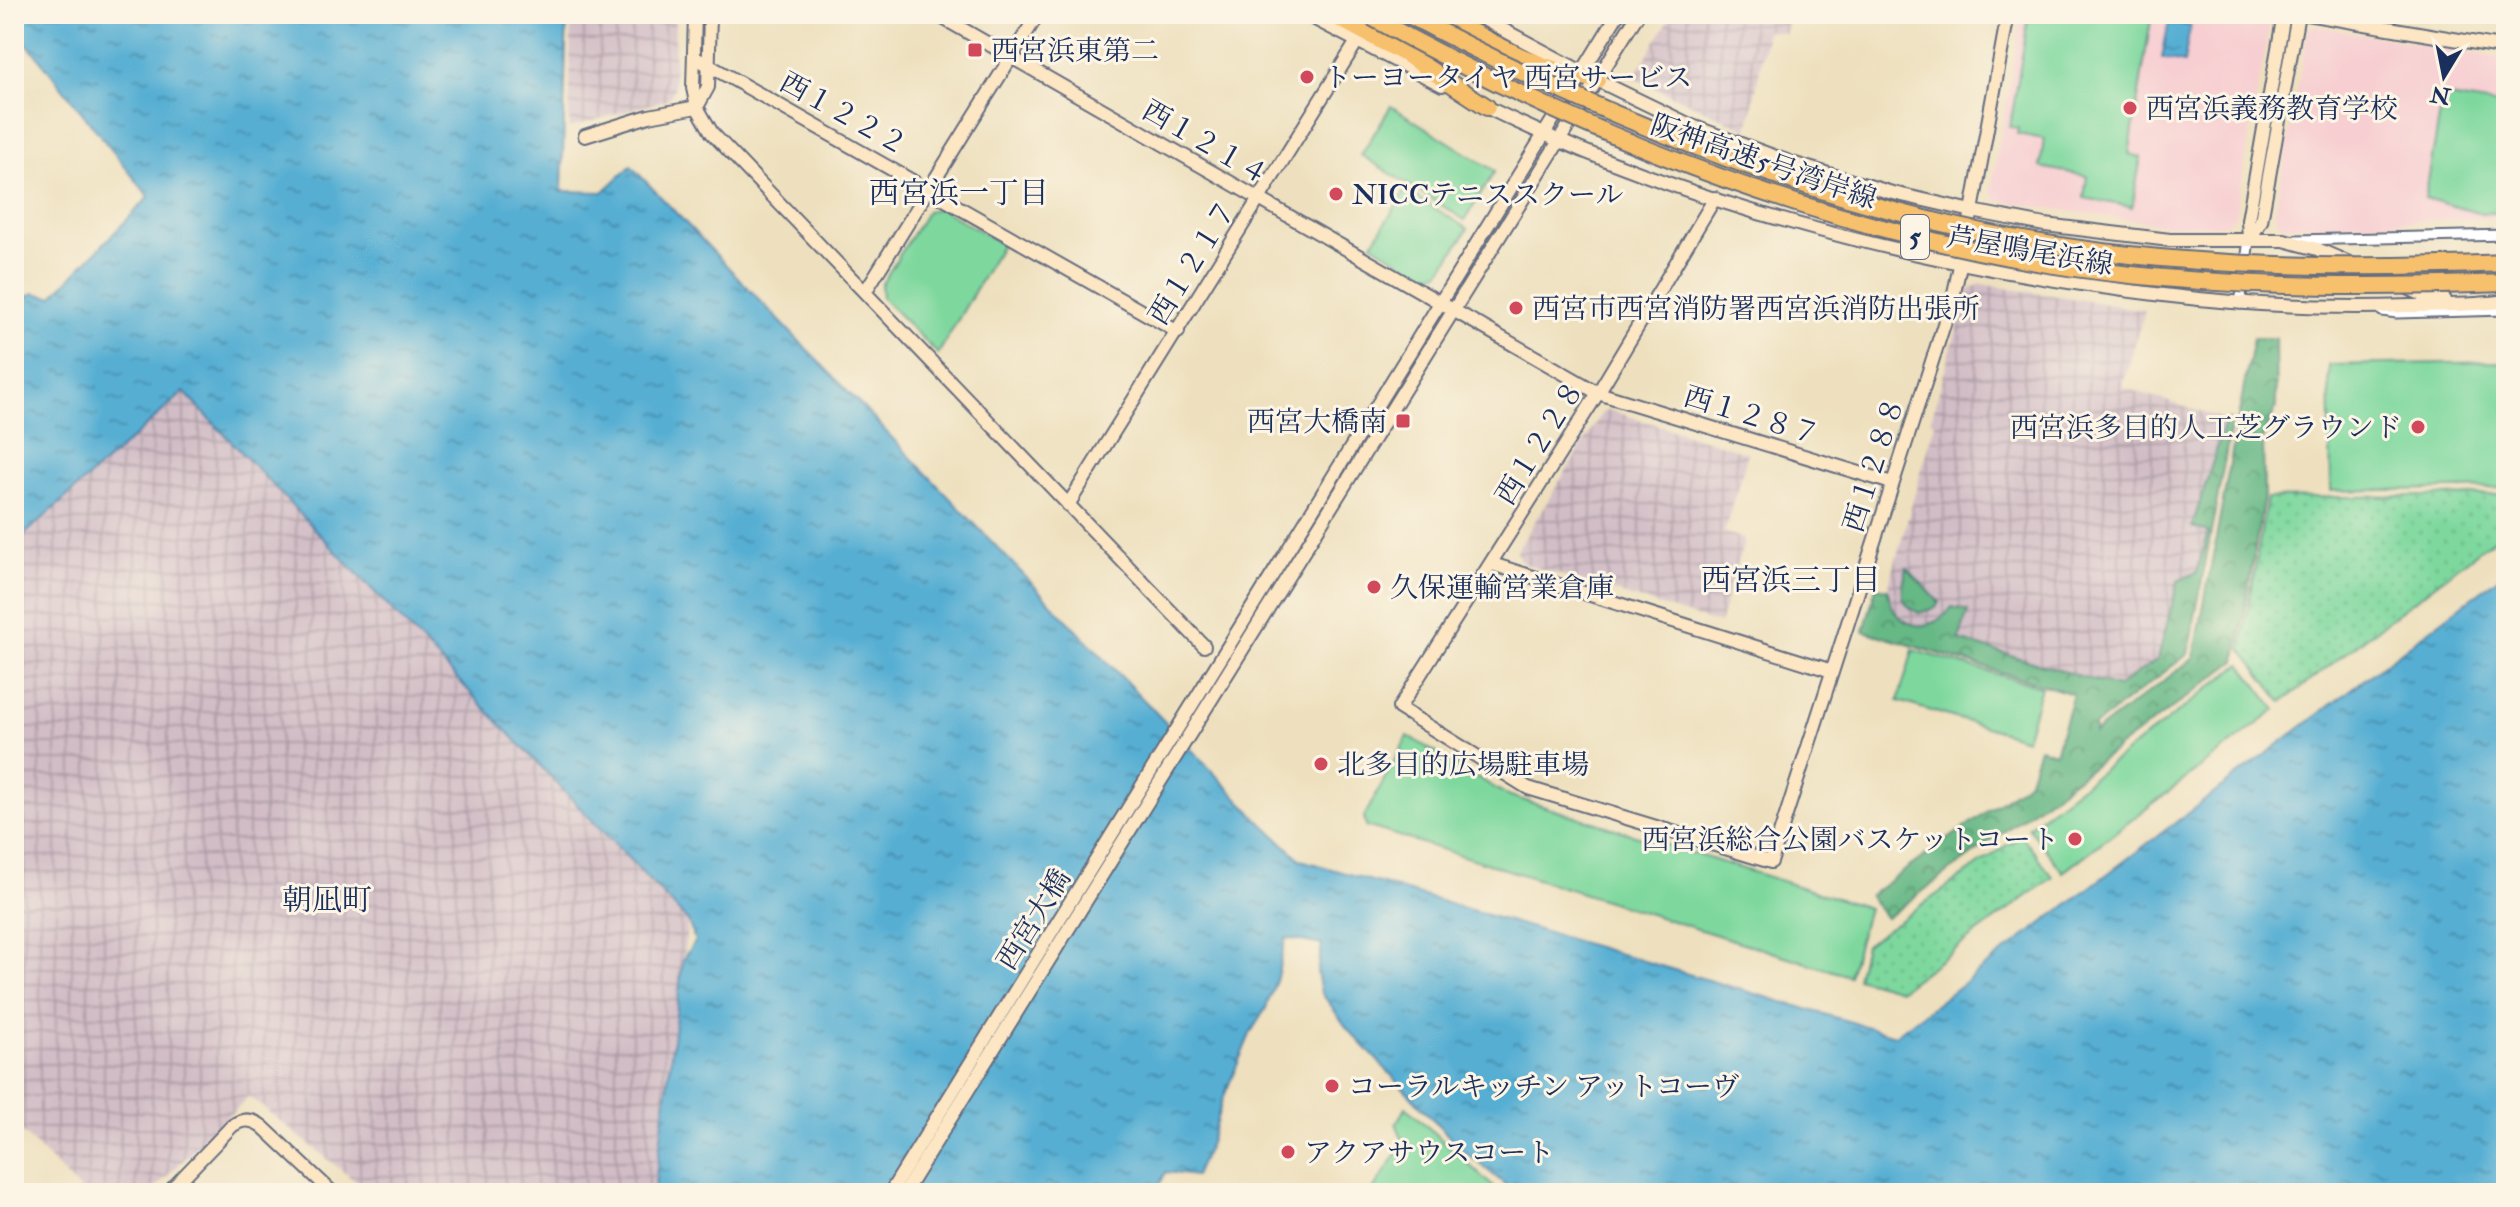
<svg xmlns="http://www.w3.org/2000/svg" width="2520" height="1207" font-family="'IM FELL Double Pica','Noto Serif JP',serif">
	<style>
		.built { fill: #f7cfd2 }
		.industrial { fill: url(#industrial-grid) }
		.grass { fill: url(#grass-dots); stroke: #4c847e; stroke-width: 2 }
		.forest { fill: url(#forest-crowns); stroke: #407472; stroke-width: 2 }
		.park { fill: #7ed89e; stroke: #4c847e; stroke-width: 2 }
		.water { fill: url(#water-ripples); stroke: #386f98; stroke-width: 2 }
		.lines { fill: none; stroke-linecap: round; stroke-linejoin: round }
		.street-casing { stroke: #656d80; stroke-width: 13 }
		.secondary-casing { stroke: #656d80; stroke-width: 16 }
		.highway-casing { stroke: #656d80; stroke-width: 20 }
		.street { stroke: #fff; stroke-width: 9 }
		.secondary { stroke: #fce6c4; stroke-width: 12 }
		.highway { stroke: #f7c06c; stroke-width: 16 }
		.highway-bridge-casing { stroke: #656d80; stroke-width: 20; stroke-linecap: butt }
		.highway-bridge { stroke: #f7c06c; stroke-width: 16 }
		.poi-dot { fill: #d1495b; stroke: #fcf5e5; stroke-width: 3 }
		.labels { text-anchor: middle; stroke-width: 6; stroke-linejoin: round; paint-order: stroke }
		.shield { fill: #fcf5e5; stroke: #5e6a86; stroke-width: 2 }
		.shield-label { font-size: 26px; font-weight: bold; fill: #1b2f5e }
		.poi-label { font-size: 28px; fill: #1b2f5e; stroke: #fcf5e5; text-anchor: start }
		.street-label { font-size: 28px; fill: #1b2f5e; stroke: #fcf5e5 }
		.neighbourhood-label { font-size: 30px; fill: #1b2f5e; stroke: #fcf5e5 }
	</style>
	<defs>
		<pattern id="industrial-grid" width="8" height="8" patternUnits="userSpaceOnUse" patternTransform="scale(2)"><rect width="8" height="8" fill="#d2bdc6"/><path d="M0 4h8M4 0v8" fill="none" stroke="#aa9aa4"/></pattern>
		<pattern id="grass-dots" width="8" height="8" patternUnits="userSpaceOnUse" patternTransform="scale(2)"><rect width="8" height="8" fill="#7ed89e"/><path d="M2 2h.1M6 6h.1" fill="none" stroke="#6cba8a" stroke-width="1.8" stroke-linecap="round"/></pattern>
		<pattern id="forest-crowns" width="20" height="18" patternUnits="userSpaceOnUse" patternTransform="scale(2)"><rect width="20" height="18" fill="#66b885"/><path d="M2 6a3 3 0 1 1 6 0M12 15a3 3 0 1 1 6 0" fill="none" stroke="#539670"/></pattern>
		<pattern id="water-ripples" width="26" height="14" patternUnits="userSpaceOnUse" patternTransform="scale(2)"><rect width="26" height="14" fill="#56afd3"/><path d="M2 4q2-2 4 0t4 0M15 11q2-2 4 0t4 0" fill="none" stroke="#468fae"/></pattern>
	</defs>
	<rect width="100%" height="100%" fill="#fcf5e5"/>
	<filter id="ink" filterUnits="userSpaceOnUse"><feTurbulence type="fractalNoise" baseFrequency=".0125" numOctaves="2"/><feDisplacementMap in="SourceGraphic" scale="16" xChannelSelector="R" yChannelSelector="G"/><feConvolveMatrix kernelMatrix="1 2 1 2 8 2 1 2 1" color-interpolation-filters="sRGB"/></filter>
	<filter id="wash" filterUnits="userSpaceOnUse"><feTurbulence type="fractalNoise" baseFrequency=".006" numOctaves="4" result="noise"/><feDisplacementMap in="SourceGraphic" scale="32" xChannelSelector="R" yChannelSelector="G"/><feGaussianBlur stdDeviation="1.8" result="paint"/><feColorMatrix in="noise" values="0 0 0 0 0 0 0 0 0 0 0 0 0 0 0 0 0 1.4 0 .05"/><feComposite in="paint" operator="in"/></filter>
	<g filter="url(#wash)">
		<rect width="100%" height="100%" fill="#eee0be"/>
		<g class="built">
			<path d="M2022,14H2247L2266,17L2270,24L2235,217L2225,225H2166L1997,201L1991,191Z"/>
			<path d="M2316,26L2506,59V218L2282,226L2274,216L2308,30Z"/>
		</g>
		<g class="industrial">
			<path d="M571,14H675L674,89L668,99L569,128Z"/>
			<path d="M1672,14H1789L1785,33L1767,31L1748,130L1634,78Z"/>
			<path d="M1980,284L2145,310L2122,387L2226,420L2192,527L2208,531L2197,572L2178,581L2158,659L2117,687L1880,616L1935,423L1931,419L1968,291Z"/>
			<path d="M184,392L688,921L654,1193H370L249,1096L150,1193H83L14,1124V544Z"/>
			<path d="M1609,410L1748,453L1724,532L1745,539L1719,624L1522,563L1516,552L1602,413Z"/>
		</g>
		<g class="grass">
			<path d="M2506,495V530L2282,702L2241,649L2267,498Z"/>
			<path d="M2021,835L2053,877L1900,990L1857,978L1865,945Z"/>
		</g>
		<g class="forest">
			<path d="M2253,338H2275L2276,407L2263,438L2264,496L2236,661L1886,918L1869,896L2028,782L2039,748L2055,753L2073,694L1864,631L1876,587L1888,589C1891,628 1929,638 1952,607L1968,611L1959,640L2117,687L2158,659L2178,581L2197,572L2208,532L2192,527L2226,420L2232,421L2188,654L2094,726V733L2194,658Z"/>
			<path d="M1907,568L1939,602L1936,608L1919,613C1896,603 1902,588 1907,568Z"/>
		</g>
		<g class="park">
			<path d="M2029,14H2152L2129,154L2141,157L2132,207L2084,198L2087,176L2040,167L2044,139L2017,134L2018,128L2010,127Z"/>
			<path d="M2443,96L2506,106V213H2478L2425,198Z"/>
			<path d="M1391,106L1495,171L1465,220L1361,155Z"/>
			<path d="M1406,190L1468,229L1440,272L1425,276L1372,244Z"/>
			<path d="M940,208L1002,244L938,354L882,298L881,285L927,211Z"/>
			<path d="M2506,362V488L2331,491L2329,365Z"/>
			<path d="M1913,650L2041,687L2026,739L1898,701Z"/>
			<path d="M2241,664L2276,710L2063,872L2028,827Z"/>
			<path d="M1408,736L1507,795L1868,908L1849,976L1366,826L1364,817Z"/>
			<path d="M1406,1107L1500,1193H1371L1404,1143L1396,1123Z"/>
		</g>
		<g class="water">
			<path d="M14,14H567L562,191L603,192L631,166L1261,822L1301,860L1895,1035L2506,572V1193H1516L1460,1148L1347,1028L1321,992L1317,972L1322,945L1286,938L1277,977L1266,1008L1251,1032L1222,1101L1210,1143L1195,1176L1166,1172L1155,1193H654L683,959L695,941L688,921L184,392L14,544V304L34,293L52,297L149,197L14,27Z"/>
			<path d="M2169,21L2190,26L2184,63L2162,58Z"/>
		</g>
	</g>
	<g filter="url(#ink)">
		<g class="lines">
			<defs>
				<g id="street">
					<path d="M2296,240L2506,235"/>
					<path d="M2240,304L2249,240"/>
					<path d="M2382,311L2397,313L2506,310"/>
				</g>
				<g id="secondary">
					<path d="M695,14L693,88L697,107L712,133L1204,646"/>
					<path d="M936,14L1598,393L1892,483"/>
					<path d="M1305,14L1442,85"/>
					<path d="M1474,14L1597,80L1692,126L1795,164L1889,192L1972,211L2045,225L2170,240H2284L2317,249L2435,300H2445"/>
					<path d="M2307,14L2506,48"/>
					<path d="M694,57L1178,332"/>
					<path d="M1480,104C1692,209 1928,267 2163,295C2245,305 2326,309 2410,306C2442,305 2474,306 2506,301"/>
					<path d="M697,107L708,87L710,14"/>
					<path d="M585,136L649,116L697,107"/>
					<path d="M1715,198L1598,393L1399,708L1528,788L1771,862L1954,293L1972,211L2008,14"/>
					<path d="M2249,240L2261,221L2298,14"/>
					<path d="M2249,240L2248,220L2284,14"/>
					<path d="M865,292L1038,14"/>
					<path d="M1068,505L1356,43"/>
					<path d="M1492,564L1832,671"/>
					<path d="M168,1193L232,1126C243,1118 253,1119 263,1127L333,1193"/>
					<path d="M890,1193C1135,801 1375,407 1618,14"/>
					<path d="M904,1193L1638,14"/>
				</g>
				<g id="highway">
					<path d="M1331,14L1409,56L1487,107"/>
					<path d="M1439,14C1489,41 1540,71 1597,80"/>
				</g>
			</defs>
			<use href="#street" class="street-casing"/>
			<use href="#secondary" class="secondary-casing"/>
			<use href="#highway" class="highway-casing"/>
			<use href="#street" class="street"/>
			<use href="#secondary" class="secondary"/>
			<use href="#highway" class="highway"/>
			<defs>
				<g id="highway-bridge">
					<path d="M1366,14C1579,133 1806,224 2048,264C2199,288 2354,289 2506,283"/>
					<path d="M1407,14C1589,111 1779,189 1982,232C2153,268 2332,270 2506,263"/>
				</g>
			</defs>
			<use href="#highway-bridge" class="highway-bridge-casing"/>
			<use href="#highway-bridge" class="highway-bridge"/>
		</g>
	</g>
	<g class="poi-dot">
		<rect x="967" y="42" width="16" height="16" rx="4"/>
		<circle cx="1307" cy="77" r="8"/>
		<circle cx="2130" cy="108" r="8"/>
		<circle cx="1336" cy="194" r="8"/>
		<circle cx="1516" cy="308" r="8"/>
		<rect x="1395" y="413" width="16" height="16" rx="4"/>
		<circle cx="2418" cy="427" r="8"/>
		<circle cx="1374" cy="587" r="8"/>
		<circle cx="1321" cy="764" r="8"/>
		<circle cx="2075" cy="839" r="8"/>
		<circle cx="1332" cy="1086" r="8"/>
		<circle cx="1288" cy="1152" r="8"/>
	</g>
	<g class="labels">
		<rect class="shield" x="1901" y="215" width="28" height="44" rx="6"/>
		<g class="shield-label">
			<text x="1915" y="246">5</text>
		</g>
		<g class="poi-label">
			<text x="991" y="60">西宮浜東第二</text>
			<text x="1323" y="87">トーヨータイヤ 西宮サービス</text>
			<text x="2146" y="118">西宮浜義務教育学校</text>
			<text x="1352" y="204">NICCテニススクール</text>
			<text x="1532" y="318">西宮市西宮消防署西宮浜消防出張所</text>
			<text x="1387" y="431" text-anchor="end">西宮大橋南</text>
			<text x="2402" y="437" text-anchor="end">西宮浜多目的人工芝グラウンド</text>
			<text x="1390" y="597">久保運輸営業倉庫</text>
			<text x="1337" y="774">北多目的広場駐車場</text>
			<text x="2059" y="849" text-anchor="end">西宮浜総合公園バスケットコート</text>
			<text x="1348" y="1096">コーラルキッチン アットコーヴ</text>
			<text x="1304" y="1162">アクアサウスコート</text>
		</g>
		<g class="street-label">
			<text transform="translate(844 113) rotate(29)" y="10">西１２２２</text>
			<text transform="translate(1206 142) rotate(30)" y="10">西１２１４</text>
			<text transform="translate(1764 161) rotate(19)" y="10">阪神高速5号湾岸線</text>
			<text transform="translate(2030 250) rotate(10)" y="10">芦屋鳴尾浜線</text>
			<text transform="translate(1192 262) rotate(-58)" y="10">西１２１７</text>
			<text transform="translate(1752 415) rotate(17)" y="10">西１２８７</text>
			<text transform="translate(1539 442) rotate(-58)" y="10">西１２２８</text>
			<text transform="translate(1873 464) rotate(-72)" y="10">西１２８８</text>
			<text transform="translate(1033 919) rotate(-58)" y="10">西宮大橋</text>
		</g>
		<g class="neighbourhood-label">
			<text x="959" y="203">西宮浜一丁目</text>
			<text x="1791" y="590">西宮浜三丁目</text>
			<text x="327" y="910">朝凪町</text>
		</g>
	</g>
	<rect width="2520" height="1207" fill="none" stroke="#fcf5e5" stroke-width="48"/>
	<g transform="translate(2444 76) rotate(190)" stroke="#fcf5e5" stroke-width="6" paint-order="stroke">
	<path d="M0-6L14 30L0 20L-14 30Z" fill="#1b2f5e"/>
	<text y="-12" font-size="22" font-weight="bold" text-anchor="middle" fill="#1b2f5e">N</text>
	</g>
</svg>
